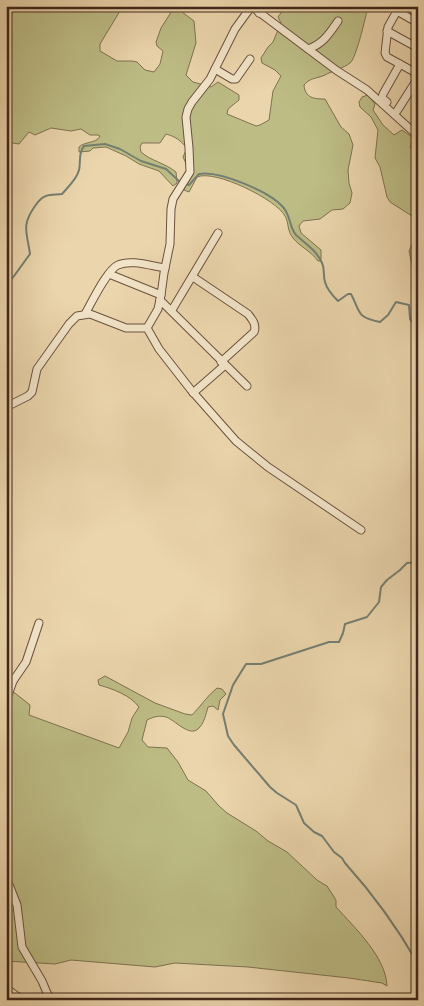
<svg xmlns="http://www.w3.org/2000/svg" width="424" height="1006" font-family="'Libre Bodoni',serif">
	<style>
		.green { fill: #bdbc85; stroke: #7e7250 }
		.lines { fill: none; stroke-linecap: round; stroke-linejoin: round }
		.stream { stroke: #757f71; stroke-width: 2 }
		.minor-casing { stroke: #6b523e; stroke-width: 9 }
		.minor { stroke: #f2e4c9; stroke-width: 7 }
	</style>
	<rect width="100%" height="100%" fill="#ebd5ac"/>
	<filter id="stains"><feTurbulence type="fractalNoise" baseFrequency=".004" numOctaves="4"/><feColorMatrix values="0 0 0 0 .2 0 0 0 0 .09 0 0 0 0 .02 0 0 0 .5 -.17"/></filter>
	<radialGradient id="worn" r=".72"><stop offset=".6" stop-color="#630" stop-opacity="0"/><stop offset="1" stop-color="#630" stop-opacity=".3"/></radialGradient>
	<g class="green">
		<path d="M16,6H99L110,10L115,6H123L100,44V51L117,61H132L137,62L145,70L154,72L160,64L163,51L157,46L156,42L161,28L175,6H178L182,12L194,21L196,43L186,75L193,82L211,87L218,82L239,95V100L228,109L227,114L256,126L260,125L269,120L273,91L281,76L275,70L262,63L261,58L268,47L273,42L281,23L278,17L286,6H368C366,16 356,59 350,63C344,68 332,71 325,75C316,79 311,77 304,85C305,98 314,99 325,99L341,127L349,134L353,145L348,170L349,183L352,193L350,203L343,209L332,210L320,219L303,221L299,226L301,233L321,250V261H318C311,251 300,247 293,238C287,231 289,223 285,216C277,200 215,169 197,177L189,192L184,190C188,178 189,168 183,157L187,148C180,140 176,137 166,134L160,143H142L140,147L141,152C151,161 165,163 176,172L177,183L173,186L159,171L139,164L126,156L106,147L93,148L90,151L79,152V147C85,141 96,144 100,136L98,135H90L81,129L71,131L51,128L35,135L29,132L19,144L6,142V21Z"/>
		<path d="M368,95L375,104L373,110L383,125L394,135L402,130L412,137L413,141L410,147L418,153V283L414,274L409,251L413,242L414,220L412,216L390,202L387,197L380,167L375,158L378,130L371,117L360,107L359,102L362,97Z"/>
		<path d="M105,676L155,703L185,714L192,715C201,706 207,696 217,688L222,689L226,694L220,700L218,710L213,706L208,707C206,714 204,724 198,729C189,737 175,720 166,717C159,715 153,717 147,720L142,740L148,747L167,748L178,762L188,780L206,791L219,806L227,813L256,831L268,841L287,852L317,880L327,886L336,900V907C355,928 386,957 387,986L382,983L349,978L248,967L175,963L155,967L71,960L55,964L6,961V686L30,705L29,715L119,748L128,732L132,718L139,707C130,695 113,689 99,685L98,680Z"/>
	</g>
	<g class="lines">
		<g class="stream">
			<path d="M185,184L189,185L199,174C219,170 270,192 283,207C291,216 289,227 296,235C305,243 317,251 322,263C325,270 323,276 325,282C327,290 333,296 338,301L348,294H351C361,313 356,317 380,322L388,315L396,302L409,305L410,319L418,330"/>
			<path d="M6,287L30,254C27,232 21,226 35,206C37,203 42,197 46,196C51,194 57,195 62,194C68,187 77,179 79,170C81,162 78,153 84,146L105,144L120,149L141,161L166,169L180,182"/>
			<path d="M418,562L407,563L400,570L387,580L381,587L379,602L367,617L345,624L343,633L339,642H329L261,664H246L233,685L223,714L228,736L234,745L270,787L277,793L296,805L304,823L314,832L322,836L334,852L342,858L345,863C373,894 397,927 418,964"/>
		</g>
		<defs>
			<g id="minor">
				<path d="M251,6L336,70L367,90L418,136"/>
				<path d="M401,6L397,11L418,23"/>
				<path d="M397,11L388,27L385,53L387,57L418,74"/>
				<path d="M259,13L265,6"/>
				<path d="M387,31L418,48"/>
				<path d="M308,49C323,44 329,34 338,21"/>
				<path d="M215,69L232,79H236L250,59"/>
				<path d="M387,102L382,98L383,94L400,64"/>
				<path d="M397,111L418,78"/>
				<path d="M109,274L161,295"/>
				<path d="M193,277L248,314C252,319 257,325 254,332L221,362"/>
				<path d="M160,300L247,386"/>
				<path d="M172,310L218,233"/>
				<path d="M85,314C92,302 107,270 118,265C131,259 151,266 165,268"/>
				<path d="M147,328L159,349L191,390L236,441L268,467L361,530"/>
				<path d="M193,393L225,365"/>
				<path d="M6,407L28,396L32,392L37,369L69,324L77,316L90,314L126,328H147L158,309L161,295L164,273L170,244L171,209L173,199L190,172L189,148L186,117L188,109L192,102L210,79L235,29L251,7"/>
				<path d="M6,674L13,681L6,701"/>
				<path d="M13,681L26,662L39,623"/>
				<path d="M6,877L17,905L22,947L42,981L50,1000"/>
				<path d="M6,988L22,1000"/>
			</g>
		</defs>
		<use href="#minor" class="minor-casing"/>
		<use href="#minor" class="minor"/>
	</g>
	<rect width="424" height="1006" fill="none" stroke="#ebd5ac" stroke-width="25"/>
	<rect x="8" y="8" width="409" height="991" fill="none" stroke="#40271a" stroke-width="2.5"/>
	<rect x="12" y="12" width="399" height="981" fill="none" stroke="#40271a"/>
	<rect width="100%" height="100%" filter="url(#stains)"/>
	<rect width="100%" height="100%" fill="url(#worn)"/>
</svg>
